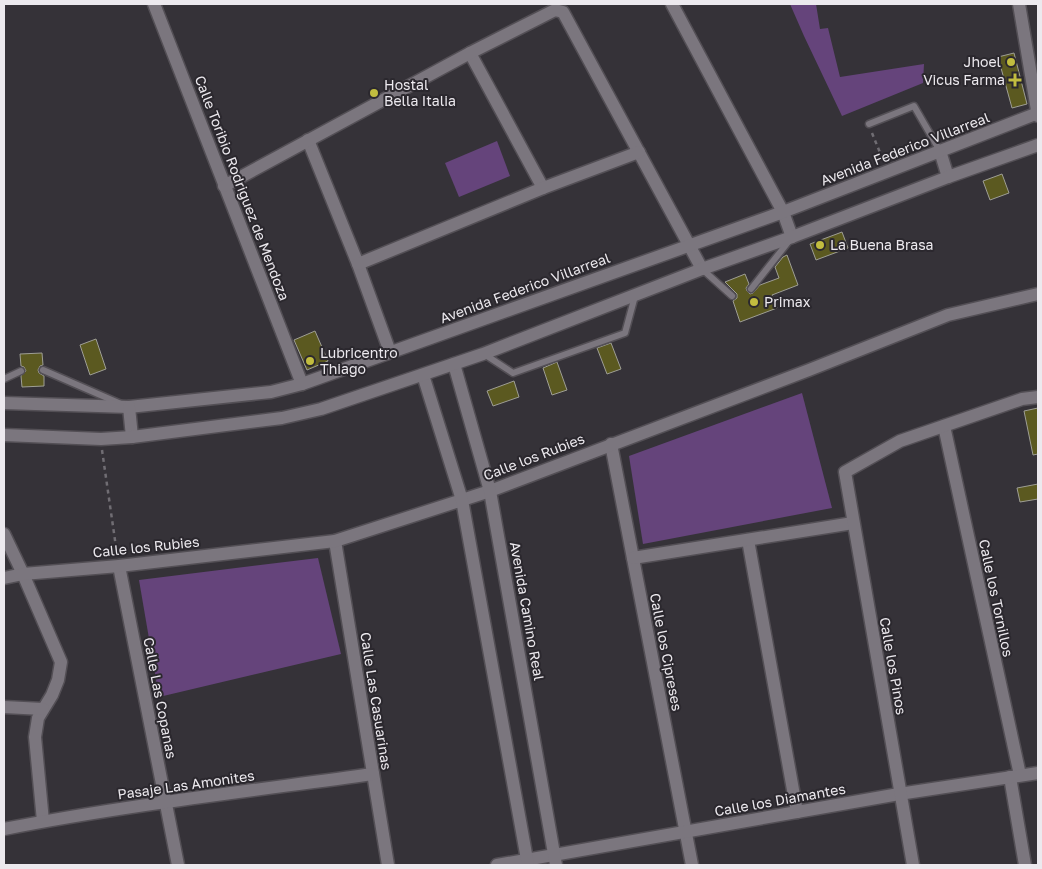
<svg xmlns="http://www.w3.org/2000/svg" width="1042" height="869" font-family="'Golos Text',sans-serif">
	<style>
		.green { fill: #65447b }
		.building { fill: #5b5920; stroke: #9e9e95 }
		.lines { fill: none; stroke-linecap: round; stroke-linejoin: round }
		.service-casing { stroke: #534f55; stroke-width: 9 }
		.minor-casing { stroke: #534f55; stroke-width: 15 }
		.tertiary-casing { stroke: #534f55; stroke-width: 15 }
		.secondary-casing { stroke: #534f55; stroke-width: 15 }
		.path { stroke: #706d73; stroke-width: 2.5; stroke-dasharray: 4 4; stroke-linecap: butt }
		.service { stroke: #7b767e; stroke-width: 6 }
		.minor { stroke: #7b767e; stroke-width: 12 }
		.tertiary { stroke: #7b767e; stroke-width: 12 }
		.secondary { stroke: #7b767e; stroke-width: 12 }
		.poi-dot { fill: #c2bd3f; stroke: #2b282e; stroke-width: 2 }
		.labels { text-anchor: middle; stroke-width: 4; stroke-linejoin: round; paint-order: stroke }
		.poi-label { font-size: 14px; fill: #ece9ee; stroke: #2b282e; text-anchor: start }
		.street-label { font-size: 14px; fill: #ece9ee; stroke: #2b282e }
	</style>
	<rect width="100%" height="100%" fill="#353238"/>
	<g class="green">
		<path d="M790,4H816L820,29L828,28L840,77L924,64L923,83L842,116L804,36Z"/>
		<path d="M497,141L510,176L459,197L445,163Z"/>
		<path d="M802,393L832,508L643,544L629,456Z"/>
		<path d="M318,558L341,654L159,697L139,580Z"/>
	</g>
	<g class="building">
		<path d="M1014,53L1027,104L1012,108L998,57Z"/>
		<path d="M1002,174L1009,193L990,200L983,181Z"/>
		<path d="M842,232L848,248L816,260L810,244Z"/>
		<path d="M787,255L798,285L772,295L777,308L740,322L733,301L737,298V294L725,282L745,274L749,284L746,288L747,291L750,294L753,293L760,285L779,278L775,267L783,257Z"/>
		<path d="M315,331L328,361L307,370L294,340Z"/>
		<path d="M96,339L106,369L90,375L80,345Z"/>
		<path d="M611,343L621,369L607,374L597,348Z"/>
		<path d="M42,353L43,365L40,366L38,370L39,373L44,376V386L22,387L21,376L26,371L24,367L21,366L20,354Z"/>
		<path d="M557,362L567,390L552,395L543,368Z"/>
		<path d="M514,381L519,397L493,406L487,391Z"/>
		<path d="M1038,408V454L1033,455L1024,411Z"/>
		<path d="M1038,484V499L1020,502L1017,488Z"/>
	</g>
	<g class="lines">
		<defs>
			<g id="service">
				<path d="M869,124L914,106L940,151"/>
				<path d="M702,269L732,296"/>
				<path d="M751,289L789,241"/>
				<path d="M484,354L513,373L625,333L635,296"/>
				<path d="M43,370L121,404"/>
				<path d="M4,379L21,371"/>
			</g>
			<g id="minor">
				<path d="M154,4L302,384"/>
				<path d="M672,4L783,212L792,237"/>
				<path d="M470,53L543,188"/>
				<path d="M308,140L358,264L390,352"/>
				<path d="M224,186L470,53L555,10L563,12L702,269"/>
				<path d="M358,264L543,188L639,152"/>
				<path d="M944,426L1020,775"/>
				<path d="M611,444L692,865"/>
				<path d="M4,534L23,574L61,662L58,680L52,695L38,718L35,737L43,821"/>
				<path d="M748,540L797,812"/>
				<path d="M335,541L388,865"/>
				<path d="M633,558L853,523"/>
				<path d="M119,566L178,865"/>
				<path d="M4,578L23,574L119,566L335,541L490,491L809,370L948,315L1038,294"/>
				<path d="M4,707L43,709"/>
				<path d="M1010,777L1025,865"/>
				<path d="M4,829C126,805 250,791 373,774"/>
				<path d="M497,865L899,794L1038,773"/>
				<path d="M913,865L845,472L900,441L1022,399L1038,397"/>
			</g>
			<g id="tertiary">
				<path d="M454,364L490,491L556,865"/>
				<path d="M423,375L462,500L528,865"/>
			</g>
			<g id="secondary">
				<path d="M1019,4L1038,116"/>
				<path d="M940,151L948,177"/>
				<path d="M4,403L129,407L271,392L302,384L783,212L1038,113"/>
				<path d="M129,407L132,437"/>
				<path d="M4,435L101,439L132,437L282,418L321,409L483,354L702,269L792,237L948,177L1038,145"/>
			</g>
		</defs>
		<use href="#service" class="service-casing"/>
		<use href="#minor" class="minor-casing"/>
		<use href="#tertiary" class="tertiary-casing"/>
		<use href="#secondary" class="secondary-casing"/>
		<g class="path">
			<path d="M872,133L883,160"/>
			<path d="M102,450L117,554"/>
		</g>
		<use href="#service" class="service"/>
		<use href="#minor" class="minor"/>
		<use href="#tertiary" class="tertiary"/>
		<use href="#secondary" class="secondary"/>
	</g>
	<g class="poi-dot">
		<circle cx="1011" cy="62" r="5"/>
		<path d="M1012.5 72.5h5v5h5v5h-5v5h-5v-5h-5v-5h5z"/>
		<circle cx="374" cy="93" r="5"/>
		<circle cx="820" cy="245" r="5"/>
		<circle cx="754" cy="302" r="5"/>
		<circle cx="310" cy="361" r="5"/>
	</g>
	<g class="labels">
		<g class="poi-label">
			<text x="1001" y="67" text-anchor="end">Jhoel</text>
			<text x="1005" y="85" text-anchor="end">Vicus Farma</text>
			<text x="384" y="90">Hostal<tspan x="384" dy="16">Bella Italia</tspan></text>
			<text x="830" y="250">La Buena Brasa</text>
			<text x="764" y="307">Primax</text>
			<text x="320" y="358">Lubricentro<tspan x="320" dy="16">Thiago</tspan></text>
		</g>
		<g class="street-label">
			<text transform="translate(905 149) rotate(-21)" y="5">Avenida Federico Villarreal</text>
			<text transform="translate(242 188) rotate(69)" y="5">Calle Toribio Rodriguez de Mendoza</text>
			<text transform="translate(525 288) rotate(-20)" y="5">Avenida Federico Villarreal</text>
			<text transform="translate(534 457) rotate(-21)" y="5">Calle los Rubies</text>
			<text transform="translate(146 547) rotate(-6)" y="5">Calle los Rubies</text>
			<text transform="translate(996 598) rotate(78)" y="5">Calle los Tornillos</text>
			<text transform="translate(527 611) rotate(80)" y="5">Avenida Camino Real</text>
			<text transform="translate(666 652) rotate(79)" y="5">Calle los Cipreses</text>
			<text transform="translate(893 666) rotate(80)" y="5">Calle los Pinos</text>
			<text transform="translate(160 698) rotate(79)" y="5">Calle Las Copanas</text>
			<text transform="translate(376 701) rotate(81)" y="5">Calle Las Casuarinas</text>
			<text transform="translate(186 785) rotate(-8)" y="5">Pasaje Las Amonites</text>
			<text transform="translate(780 800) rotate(-10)" y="5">Calle los Diamantes</text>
		</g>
	</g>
	<rect width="1042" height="869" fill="none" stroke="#ece9ee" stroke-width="10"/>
</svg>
